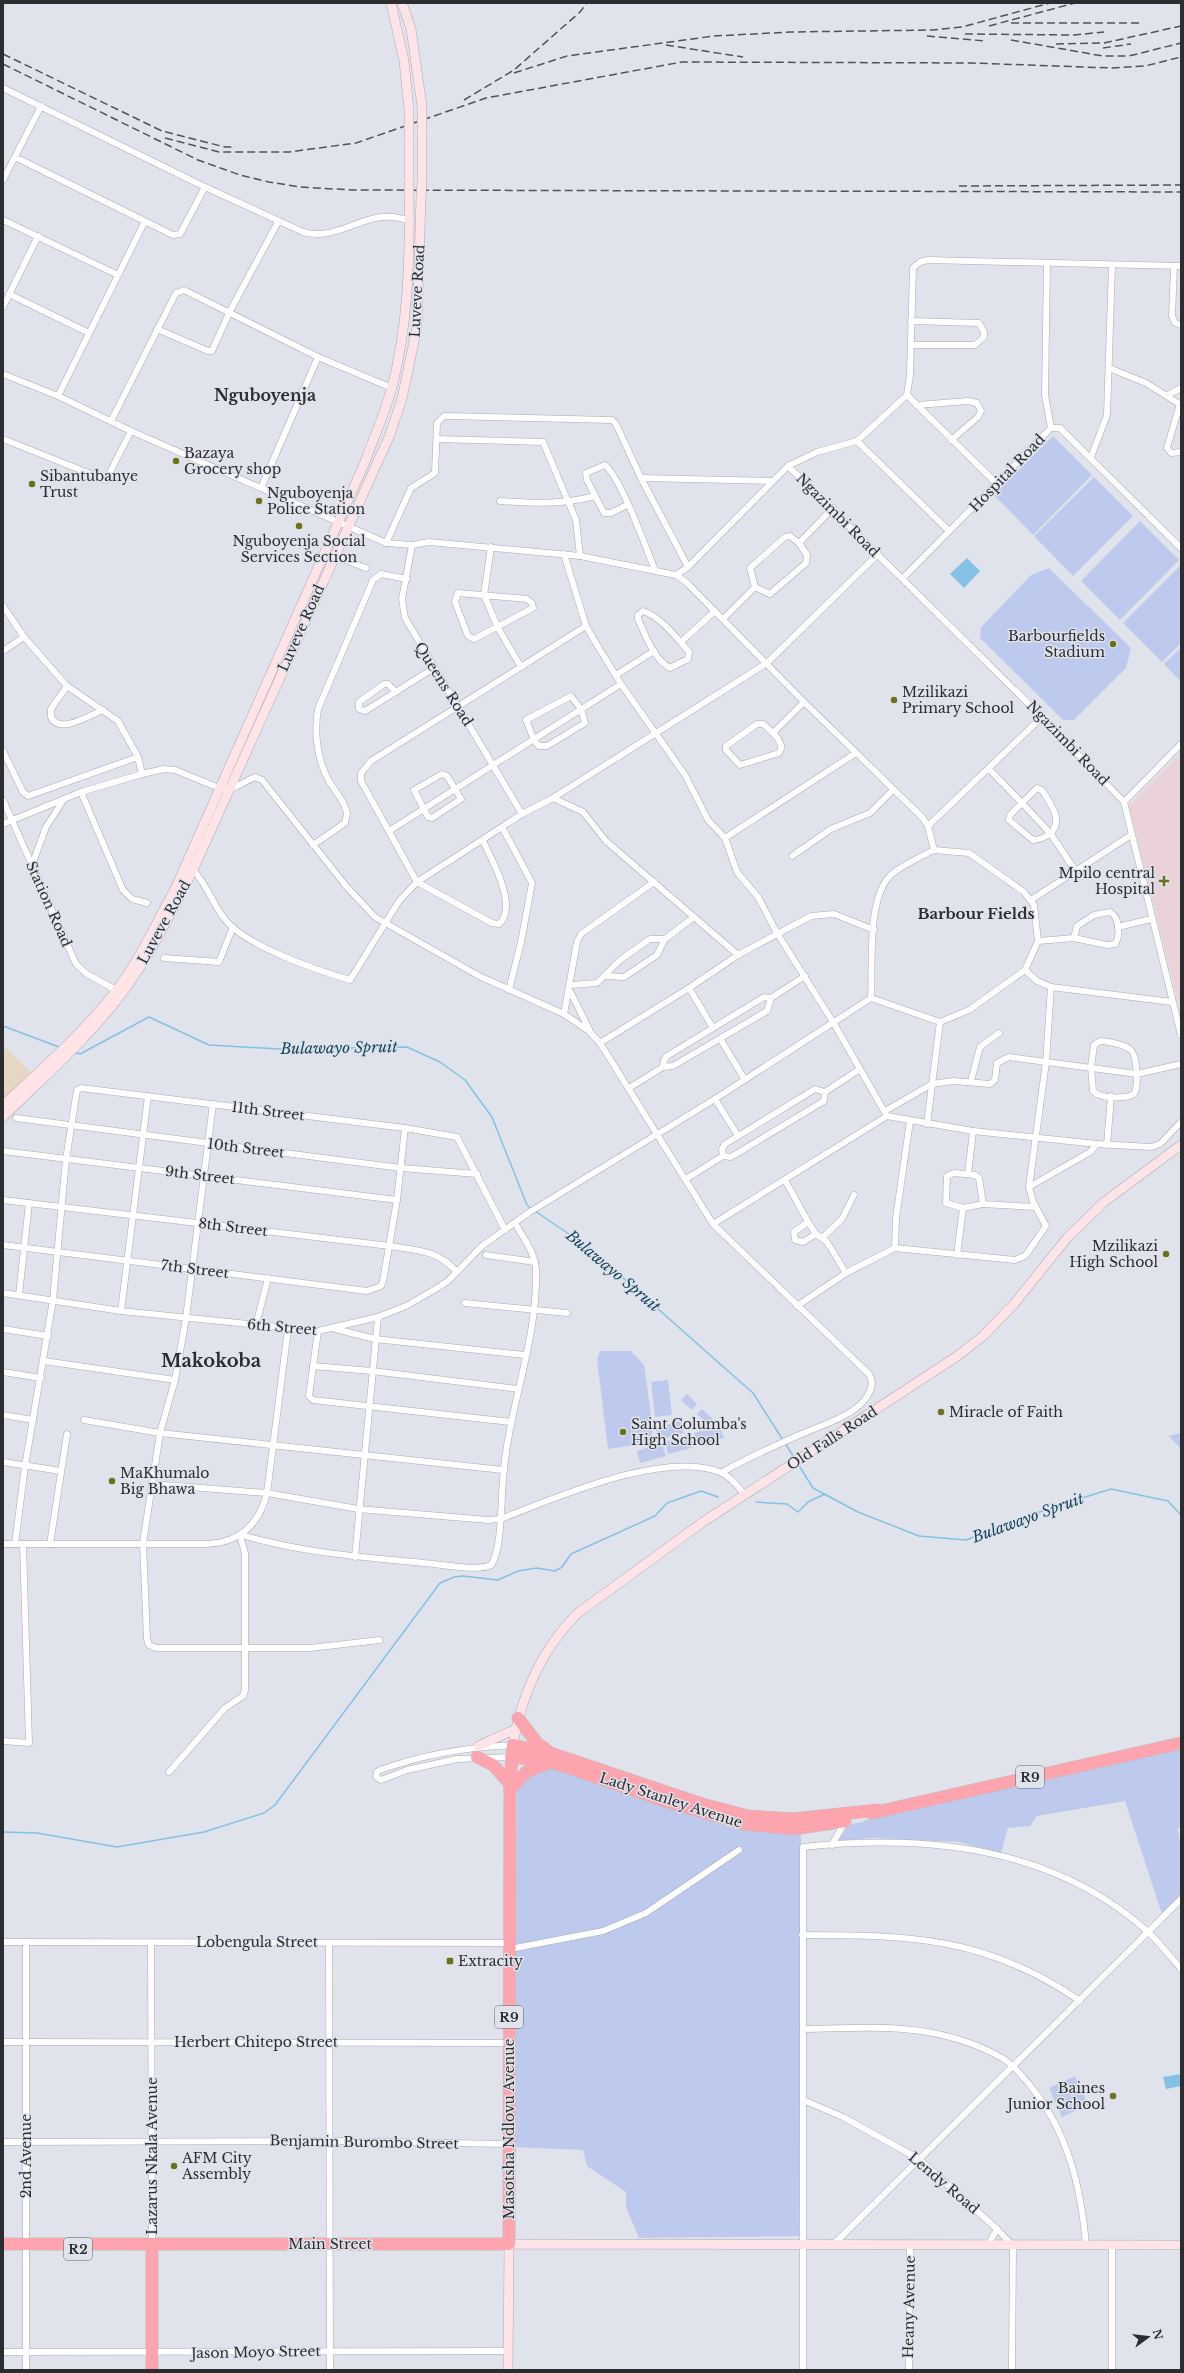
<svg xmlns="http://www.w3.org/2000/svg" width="1184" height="2373" font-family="'Libre Baskerville',serif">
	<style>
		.industrial { fill: #e8d6c5 }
		.medical { fill: #ebd2d9 }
		.green { fill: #bec9ee }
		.water { fill: #84c1e5 }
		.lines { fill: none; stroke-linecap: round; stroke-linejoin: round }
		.stream { stroke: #84c1e5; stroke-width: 1.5 }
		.street-casing { stroke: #a8aab3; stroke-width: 7 }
		.secondary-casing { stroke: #a8aab3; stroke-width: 10 }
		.highway-casing { stroke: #c0c0c1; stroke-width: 13 }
		.street { stroke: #fff; stroke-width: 6 }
		.secondary { stroke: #fee4e7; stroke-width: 9 }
		.highway { stroke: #fca5ae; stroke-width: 12 }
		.rail { stroke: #525357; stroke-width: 1.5; stroke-dasharray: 8 4; stroke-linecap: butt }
		.secondary-bridge-casing { stroke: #a8aab3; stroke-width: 10; stroke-linecap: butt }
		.secondary-bridge { stroke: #fee4e7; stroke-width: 9 }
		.poi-dot { fill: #6c7219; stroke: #e0e3eb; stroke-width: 1.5 }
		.labels { text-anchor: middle; stroke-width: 3; stroke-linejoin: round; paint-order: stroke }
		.shield { fill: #e0e3eb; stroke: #626468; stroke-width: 1 }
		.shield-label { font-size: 13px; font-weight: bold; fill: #2c2d30 }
		.street-label { font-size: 14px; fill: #2c2d30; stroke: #e0e3eb }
		.poi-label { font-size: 14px; fill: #2c2d30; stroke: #e0e3eb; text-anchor: start }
		.neighbourhood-label { font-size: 15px; font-weight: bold; fill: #2c2d30; stroke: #e0e3eb }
		.water-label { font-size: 15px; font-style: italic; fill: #13455e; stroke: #e0e3eb }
		.quarter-label { font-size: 16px; font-weight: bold; fill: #2c2d30; stroke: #e0e3eb }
		.district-label { font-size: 18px; font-weight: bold; fill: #2c2d30; stroke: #e0e3eb }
	</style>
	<rect width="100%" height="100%" fill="#e0e3eb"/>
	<path class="industrial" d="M3,1045L33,1074L3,1102Z"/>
	<path class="medical" d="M1181,753V1014L1129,806Z"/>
	<g class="green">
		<path d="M1053,436L1092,475L1033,535L994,495Z"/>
		<path d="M1094,477L1133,516L1073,576L1034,536Z"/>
		<path d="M1140,521L1179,560L1120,620L1081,581Z"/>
		<path d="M1181,565V643L1162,662L1123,623Z"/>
		<path d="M1049,568L1131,648L1126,668L1074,720H1063L980,638L981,627L987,621L1031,575Z"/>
		<path d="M1181,648V682L1164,664Z"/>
		<path d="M600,1351H631L644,1365L653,1429L650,1443L608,1449L597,1359Z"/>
		<path d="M668,1380L672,1415L655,1417L651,1382Z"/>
		<path d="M687,1394L697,1404L692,1410L681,1400Z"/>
		<path d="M702,1409L713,1419L708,1425L697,1414Z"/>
		<path d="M681,1421L684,1433L658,1440L655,1428Z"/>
		<path d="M720,1426L724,1438L698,1446L694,1433Z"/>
		<path d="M1181,1433V1449L1169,1436Z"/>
		<path d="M691,1434L694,1447L668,1454L665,1442Z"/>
		<path d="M662,1443L666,1456L640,1463L637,1451Z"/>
		<path d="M1181,1748V1824L1178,1829L1181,1850V1896L1162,1914L1125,1801L1037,1816L1030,1826L1008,1828L1001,1853L959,1842L873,1838L837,1841L845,1831L847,1825L862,1822L882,1813Z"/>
		<path d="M550,1767L735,1829L801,1833L799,2236L639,2238L626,2207V2192L587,2166L583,2150L513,2147L517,1791L522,1780Z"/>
		<path d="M1075,2076L1081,2090L1059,2101L1082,2091L1088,2105L1062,2117L1049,2088Z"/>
	</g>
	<g class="water">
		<path d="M967,558L980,571L964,588L950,574Z"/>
		<path d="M1181,2074V2086L1166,2089L1163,2077Z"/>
	</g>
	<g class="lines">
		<g class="stream">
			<path d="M3,1026L59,1047"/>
			<path d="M74,1052L80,1054L149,1017L209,1045L279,1049L407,1047L440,1062L465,1080L492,1117L527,1205L532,1209"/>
			<path d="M535,1211L588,1247L753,1393L783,1440"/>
			<path d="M785,1443L795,1459"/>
			<path d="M798,1464L813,1488L858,1512L919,1536L966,1540L1050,1508L1111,1489L1168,1501L1181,1515"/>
			<path d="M756,1502L787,1504L798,1512L808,1502L825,1494"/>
			<path d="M3,1832L37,1833L117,1847L204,1832L264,1813L275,1805L440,1583L454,1577L463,1576L498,1580L518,1571L537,1568L555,1571L562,1567L571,1554L655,1516L667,1503L701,1491L718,1497"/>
		</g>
		<defs>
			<g id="street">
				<path d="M3,88L205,187L303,232C342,243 369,204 409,221"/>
				<path d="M15,157L173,235L180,234L205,187"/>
				<path d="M3,180L41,106"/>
				<path d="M3,220L118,275"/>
				<path d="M1047,263L1045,395L1051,428"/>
				<path d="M1174,266L1172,316L1175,323L1181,325"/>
				<path d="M9,294L89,333"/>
				<path d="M3,307L38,236"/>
				<path d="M157,329L208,351H212L230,311L278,222"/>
				<path d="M911,345H975L984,337V332L979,323L911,321"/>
				<path d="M318,357L392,388"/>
				<path d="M1109,368L1146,383L1181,405"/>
				<path d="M3,374L58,396L131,431L386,543L412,545L429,542L580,556L676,575L686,582L804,702L923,818L928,826L934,850"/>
				<path d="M907,395L997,484"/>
				<path d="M1168,395L1181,388"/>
				<path d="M58,396L144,223"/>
				<path d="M1180,404L1167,448L1171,453L1181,452"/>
				<path d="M917,405L968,401L977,403L981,411L978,417L951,440"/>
				<path d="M111,421L176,293L184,290L318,357L261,488"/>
				<path d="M3,439L106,480L131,431"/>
				<path d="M437,439L543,442L576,520L580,556"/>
				<path d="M857,441L949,531"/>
				<path d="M1091,457L1107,415L1112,266"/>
				<path d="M788,466L1042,717L1124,802L1181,1035"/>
				<path d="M641,478L772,481"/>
				<path d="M500,501C535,503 561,505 595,496"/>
				<path d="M627,505L611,513H604L587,480L586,473L605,465C621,478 646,548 655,570"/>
				<path d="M790,536L799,543L807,555L806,563L770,594L755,587L750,568L785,537Z"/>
				<path d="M386,543L411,488L435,473L437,423L444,416L612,420L616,424L641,478L688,567"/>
				<path d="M799,543L833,508"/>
				<path d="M412,545L402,599L405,618L522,814"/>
				<path d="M491,547L484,595L498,628L521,667"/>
				<path d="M325,552L366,568"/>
				<path d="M564,554L586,626L594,640L621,684L685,775L708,820L725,838L737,872L758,897L777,933L833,1022L887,1116L973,1131L1097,1144L1151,1147L1160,1144L1181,1122"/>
				<path d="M676,575L688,567L788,466L817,452L857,441L907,395L910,375L913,268L920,262L928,260L1181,266"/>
				<path d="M903,578L1051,428H1060L1181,548"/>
				<path d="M458,593L527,599L532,603L533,608L474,639L468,636L455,602Z"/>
				<path d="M3,606L24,637L67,686L118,721L138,757L142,774"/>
				<path d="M643,611C661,617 677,638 689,652L688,659L670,668C654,660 645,634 638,619V615Z"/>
				<path d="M723,619L755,587"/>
				<path d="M681,642L715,611"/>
				<path d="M3,651L24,637"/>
				<path d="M616,675L654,651"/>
				<path d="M67,686L51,709V717C59,735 90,715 103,710"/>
				<path d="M396,692L388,684H384L359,702V709L365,711L434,668"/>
				<path d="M571,696L581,709L585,723L547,746H539L534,740L526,720Z"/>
				<path d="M757,724H763C770,730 787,743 779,753L740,765L726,750V746Z"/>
				<path d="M773,733L804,702"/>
				<path d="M3,751L23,792L28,796L138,757"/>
				<path d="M989,769L1022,803L1037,788L1042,790C1050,803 1066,823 1048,835C1043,838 1038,840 1033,840L1009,820L1010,815L1022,803L1050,833L1075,870"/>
				<path d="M442,774L447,776L461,799L432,818L428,817L414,790Z"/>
				<path d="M81,792L123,890L132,899L147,903"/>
				<path d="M553,798L583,812L606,841L738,955"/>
				<path d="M3,800L76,964L87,974L116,990"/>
				<path d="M1124,802L1181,744"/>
				<path d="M3,824L81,792L142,774L164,769L175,770L219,788H233L255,777L262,780L346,886L375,917L479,976L564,1014L589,1031L600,1043L713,1224L869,1374C878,1387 863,1404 852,1411C837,1421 820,1426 804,1433C776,1445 748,1457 721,1473"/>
				<path d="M928,826L1042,717"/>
				<path d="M502,827L532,883L521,942L509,990"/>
				<path d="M389,831L621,684"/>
				<path d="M725,838L856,753"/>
				<path d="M483,841C491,858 519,907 499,924L492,923L417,882L361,781V773L371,761L586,626"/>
				<path d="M313,845L345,823L347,813C345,802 335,791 329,781C317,760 314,732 318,709L373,580L381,574L407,579"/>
				<path d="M934,850L969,853L1024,892L1034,905L1038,941L1025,970L969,1010L940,1022L871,998C873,964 866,895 893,873C905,864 920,857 934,850Z"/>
				<path d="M792,856L831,829L870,813L893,790"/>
				<path d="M32,865L46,827L64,799"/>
				<path d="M193,870C208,885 213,907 228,923C252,948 316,970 350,980L399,901L417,882L522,814L553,798L767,663L878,554"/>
				<path d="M1031,900L1131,835"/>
				<path d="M1118,927L1151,919"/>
				<path d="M1038,941L1074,938L1077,926L1094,915L1110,912C1119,917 1121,935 1115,944L1107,945L1074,938"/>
				<path d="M164,958L219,962L233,927"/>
				<path d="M1025,970L1037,981L1051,987L1172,1002"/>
				<path d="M606,976L624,977L657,955L665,939L694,917"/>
				<path d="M571,985L597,983L620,960L650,939H665"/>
				<path d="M689,988L713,1028"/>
				<path d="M570,991L589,1029"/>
				<path d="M764,997L771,998L767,1011L673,1066L663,1067L664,1060L667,1056Z"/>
				<path d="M771,998L805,976"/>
				<path d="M564,1014L577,942L581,934L654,882"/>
				<path d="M721,1040L745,1080"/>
				<path d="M1100,1041C1107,1041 1126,1045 1131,1050C1137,1056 1139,1087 1134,1094C1126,1099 1100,1099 1093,1091L1091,1067L1094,1045Z"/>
				<path d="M600,1043L689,988L738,955L811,916L834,914L874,930"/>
				<path d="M971,1081L980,1047L999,1033"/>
				<path d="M629,1088L663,1067"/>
				<path d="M825,1092L815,1089L725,1144L722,1149L723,1156L731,1157L824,1101L825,1092L860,1069"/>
				<path d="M715,1099L738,1136"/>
				<path d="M213,1104L186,1318L175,1380L160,1433L143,1543L147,1639L149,1645L156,1648H310L380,1640"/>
				<path d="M885,1111L932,1084L953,1081L990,1084L995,1080L997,1063L1009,1057L1137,1074L1181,1064"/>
				<path d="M16,1118L401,1168L477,1174"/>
				<path d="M927,1124L940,1022"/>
				<path d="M1107,1145L1111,1096"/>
				<path d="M3,1151L397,1200"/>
				<path d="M954,1173L975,1175L979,1178L983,1204L963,1208L946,1203L947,1176Z"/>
				<path d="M968,1174L973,1131"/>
				<path d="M686,1179L723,1156"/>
				<path d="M785,1180L808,1222L816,1234L827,1242L846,1273"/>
				<path d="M1029,1187L1090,1152L1097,1144"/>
				<path d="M3,1200L390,1246C419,1251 436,1249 457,1272"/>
				<path d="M983,1204L1035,1207"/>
				<path d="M808,1222L794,1232L795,1240L803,1242L816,1234"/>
				<path d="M713,1224L887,1116"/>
				<path d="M822,1238L842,1219L854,1195"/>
				<path d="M3,1245L367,1291L381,1286L383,1281L397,1200L405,1128"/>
				<path d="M895,1248L896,1218L910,1121"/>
				<path d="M486,1255L535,1262"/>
				<path d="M957,1255L963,1208"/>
				<path d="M3,1293L121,1311L318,1331L378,1317L406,1306L434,1290L448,1281L482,1246L528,1213L715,1099L871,998"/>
				<path d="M19,1295L29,1203"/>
				<path d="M465,1303L567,1313"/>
				<path d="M797,1306L846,1273L895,1248L1015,1260L1025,1256L1046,1226L1033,1202L1029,1187L1046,1062L1051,987"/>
				<path d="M121,1311L148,1096"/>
				<path d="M256,1325L268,1278"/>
				<path d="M3,1329L48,1336"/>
				<path d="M335,1329L375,1339L525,1355"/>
				<path d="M318,1331L309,1396L313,1400L511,1422"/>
				<path d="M44,1361L175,1380"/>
				<path d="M313,1366L372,1371L518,1389"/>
				<path d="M3,1372L41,1378"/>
				<path d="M3,1415L33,1420"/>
				<path d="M84,1420L160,1433L503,1470"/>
				<path d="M3,1462L61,1471"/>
				<path d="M152,1484L267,1493L358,1509L488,1520L500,1519C556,1498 662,1450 720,1472C730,1476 738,1487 745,1495"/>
				<path d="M242,1535C301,1553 363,1557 424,1563C440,1564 477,1572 491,1565C502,1551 501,1499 503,1479C508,1408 538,1341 536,1270C535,1252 523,1238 515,1223"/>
				<path d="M3,1544H206C239,1543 259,1525 267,1493L288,1329"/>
				<path d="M15,1544L25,1466L53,1300L66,1159L77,1090L81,1088L405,1128L457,1137L505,1230"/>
				<path d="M50,1544L67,1434"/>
				<path d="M355,1557L378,1317"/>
				<path d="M3,1741L29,1743L23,1544"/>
				<path d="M511,1757L457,1759L407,1770L381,1780L376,1777L377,1772L380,1770C424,1754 467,1747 513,1745"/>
				<path d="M169,1772L225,1708L243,1696L245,1690V1553L240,1536"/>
				<path d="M832,1845L842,1827V1821"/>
				<path d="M802,1935C911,1935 987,1937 1080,2001"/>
				<path d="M3,1942L511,1943"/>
				<path d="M151,1943L152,2245"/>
				<path d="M329,1943L330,2370"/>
				<path d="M510,1949L603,1931L646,1913L739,1850"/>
				<path d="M803,2029C836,2029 870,2026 903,2029C937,2032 973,2041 1002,2058C1012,2064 1020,2073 1028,2083C1067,2129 1081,2186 1086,2245"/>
				<path d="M3,2042L509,2043"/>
				<path d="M803,2100L843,2117L919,2159L997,2229L1013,2246L1012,2370"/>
				<path d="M3,2142L330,2141L509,2144"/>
				<path d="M834,2244L1181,1899"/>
				<path d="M988,2245L997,2229"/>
				<path d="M3,2352L508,2351"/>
				<path d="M26,2370V1942"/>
				<path d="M803,2370V1847C923,1834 1053,1846 1147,1931C1159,1942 1170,1956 1181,1969"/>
				<path d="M909,2370L910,2244"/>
				<path d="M1112,2370V2245"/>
			</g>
			<g id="secondary">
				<path d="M391,3L404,61L409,110"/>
				<path d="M402,3L411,29L422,106"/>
				<path d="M422,132V181"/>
				<path d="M409,139V180"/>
				<path d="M3,1105C42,1069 82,1034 115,992C139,961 156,923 175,889L365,462C374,437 385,413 392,387C408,326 410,260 409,197"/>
				<path d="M3,1117C45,1076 91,1036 125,989C152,952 172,911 193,870L389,437L402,399L417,327L421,198"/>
				<path d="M513,1745C521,1696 542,1648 578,1613L703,1522L956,1357L983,1336L1014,1304L1067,1238L1104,1202L1181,1145"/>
				<path d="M478,1746L516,1729"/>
				<path d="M508,2370L509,2244L1181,2245"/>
			</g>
			<g id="highway">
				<path d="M518,1718L537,1743L548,1751"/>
				<path d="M477,1757L493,1765L510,1784"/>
				<path d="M511,1757L552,1762L665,1801L744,1824L794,1829L845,1821"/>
				<path d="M510,1790L526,1772L549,1763"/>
				<path d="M872,1813L1181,1743"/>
				<path d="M3,2244H509L510,1784L513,1745L550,1753L702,1804L748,1816L793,1819L878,1810"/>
				<path d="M152,2370V2245"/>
			</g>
		</defs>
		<use href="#street" class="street-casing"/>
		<use href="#secondary" class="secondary-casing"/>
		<use href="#highway" class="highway-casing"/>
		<use href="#street" class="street"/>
		<use href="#secondary" class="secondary"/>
		<use href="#highway" class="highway"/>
		<g class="rail">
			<path d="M1011,23H1140"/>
			<path d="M989,26L1075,3"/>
			<path d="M965,34L1074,35L1104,32"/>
			<path d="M927,36L985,41"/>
			<path d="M1011,40L1103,56H1129L1181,43"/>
			<path d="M1056,44L1104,43L1181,26"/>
			<path d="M666,45L743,57"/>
			<path d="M1103,48L1131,44"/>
			<path d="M3,54L162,131L225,147H233"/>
			<path d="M3,64L198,160L240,175L269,182L300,187L352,190L1181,192"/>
			<path d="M514,73L567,56L714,36L791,32L933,30L962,27L1050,3"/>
			<path d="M464,100L514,70L580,12L587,3"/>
			<path d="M165,138L219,152H289L356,143L486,98L682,62L972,63L1112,68L1145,66L1181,57"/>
			<path d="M959,186L1181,185"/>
		</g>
		<defs>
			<g id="secondary-bridge">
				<path d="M422,106V132"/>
				<path d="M409,139V110"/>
				<path d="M409,197V180"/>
				<path d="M421,198L422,181"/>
			</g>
		</defs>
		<use href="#secondary-bridge" class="secondary-bridge-casing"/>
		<use href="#secondary-bridge" class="secondary-bridge"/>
	</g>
	<g class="poi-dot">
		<circle cx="176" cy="461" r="4"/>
		<circle cx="32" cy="484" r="4"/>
		<circle cx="259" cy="501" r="4"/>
		<circle cx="299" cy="526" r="4"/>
		<circle cx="1113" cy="644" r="4"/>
		<circle cx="894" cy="700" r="4"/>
		<path d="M1162 875h4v4h4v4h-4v4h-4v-4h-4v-4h4z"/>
		<circle cx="1166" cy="1254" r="4"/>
		<circle cx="941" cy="1412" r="4"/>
		<circle cx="623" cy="1432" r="4"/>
		<circle cx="112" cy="1481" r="4"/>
		<rect x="446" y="1957" width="8" height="8" rx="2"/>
		<circle cx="1113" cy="2096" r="4"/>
		<circle cx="174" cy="2166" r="4"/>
	</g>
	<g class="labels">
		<g class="shield">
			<rect x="1016" y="1766" width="28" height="22" rx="3"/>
			<rect x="495" y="2006" width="28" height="22" rx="3"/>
			<rect x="64" y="2238" width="28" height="22" rx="3"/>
		</g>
		<g class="shield-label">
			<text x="1030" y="1782">R9</text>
			<text x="509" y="2022">R9</text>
			<text x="78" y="2254">R2</text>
		</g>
		<g class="street-label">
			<text transform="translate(417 291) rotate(-87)" y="5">Luveve Road</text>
			<text transform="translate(1007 473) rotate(-46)" y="5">Hospital Road</text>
			<text transform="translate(838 515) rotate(45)" y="5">Ngazimbi Road</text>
			<text transform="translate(301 628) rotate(-66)" y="5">Luveve Road</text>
			<text transform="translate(444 684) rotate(58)" y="5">Queens Road</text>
			<text transform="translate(1068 743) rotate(46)" y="5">Ngazimbi Road</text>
			<text transform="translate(49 904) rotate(66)" y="5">Station Road</text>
			<text transform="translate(164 922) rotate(-61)" y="5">Luveve Road</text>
			<text transform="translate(268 1111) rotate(7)" y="5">11th Street</text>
			<text transform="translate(246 1148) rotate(7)" y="5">10th Street</text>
			<text transform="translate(200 1175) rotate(7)" y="5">9th Street</text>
			<text transform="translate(233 1227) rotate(7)" y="5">8th Street</text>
			<text transform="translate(195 1269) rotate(7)" y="5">7th Street</text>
			<text transform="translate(282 1327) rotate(5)" y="5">6th Street</text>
			<text transform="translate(832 1438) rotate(-33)" y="5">Old Falls Road</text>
			<text transform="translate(671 1800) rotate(18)" y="5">Lady Stanley Avenue</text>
			<text x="257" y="1947">Lobengula Street</text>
			<text x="256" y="2047">Herbert Chitepo Street</text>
			<text transform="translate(509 2129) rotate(-90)" y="5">Masotsha Ndlovu Avenue</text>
			<text transform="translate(364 2142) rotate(1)" y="5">Benjamin Burombo Street</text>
			<text transform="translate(26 2156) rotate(-90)" y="5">2nd Avenue</text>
			<text transform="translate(152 2156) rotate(-90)" y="5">Lazarus Nkala Avenue</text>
			<text transform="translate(944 2183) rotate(40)" y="5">Lendy Road</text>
			<text x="330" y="2249">Main Street</text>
			<text transform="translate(909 2307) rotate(-89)" y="5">Heany Avenue</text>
			<text transform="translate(256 2352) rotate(-1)" y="5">Jason Moyo Street</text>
		</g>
		<g class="poi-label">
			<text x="184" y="458">Bazaya<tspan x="184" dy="16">Grocery shop</tspan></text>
			<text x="40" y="481">Sibantubanye<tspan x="40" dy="16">Trust</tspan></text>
			<text x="267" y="498">Nguboyenja<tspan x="267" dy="16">Police Station</tspan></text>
			<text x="299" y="546" text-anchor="middle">Nguboyenja Social<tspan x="299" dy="16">Services Section</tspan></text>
			<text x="1105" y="641" text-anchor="end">Barbourfields<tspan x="1105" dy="16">Stadium</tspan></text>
			<text x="902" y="697">Mzilikazi<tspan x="902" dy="16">Primary School</tspan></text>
			<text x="1155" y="878" text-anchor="end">Mpilo central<tspan x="1155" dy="16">Hospital</tspan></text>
			<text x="1158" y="1251" text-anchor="end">Mzilikazi<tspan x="1158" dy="16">High School</tspan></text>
			<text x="949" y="1417">Miracle of Faith</text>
			<text x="631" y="1429">Saint Columba's<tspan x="631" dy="16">High School</tspan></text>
			<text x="120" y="1478">MaKhumalo<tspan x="120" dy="16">Big Bhawa</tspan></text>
			<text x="458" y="1966">Extracity</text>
			<text x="1105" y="2093" text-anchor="end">Baines<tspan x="1105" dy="16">Junior School</tspan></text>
			<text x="182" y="2163">AFM City<tspan x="182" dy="16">Assembly</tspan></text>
		</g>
		<g class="neighbourhood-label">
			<text x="976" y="919">Barbour Fields</text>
		</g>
		<g class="water-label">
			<text transform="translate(339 1048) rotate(-1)" y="5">Bulawayo Spruit</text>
			<text transform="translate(613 1271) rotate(40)" y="5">Bulawayo Spruit</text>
			<text transform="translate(1028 1518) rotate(-20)" y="5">Bulawayo Spruit</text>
		</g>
		<g class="quarter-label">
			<text x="265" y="401">Nguboyenja</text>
		</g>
		<g class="district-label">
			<text x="211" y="1367">Makokoba</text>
		</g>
	</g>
	<rect width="1184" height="2373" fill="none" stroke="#2c2d30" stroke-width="8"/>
	<g transform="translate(1148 2337) rotate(75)" stroke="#e0e3eb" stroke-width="3" paint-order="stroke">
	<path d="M0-3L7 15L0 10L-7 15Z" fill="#2c2d30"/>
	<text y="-6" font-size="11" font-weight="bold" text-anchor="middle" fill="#2c2d30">N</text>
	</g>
</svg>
